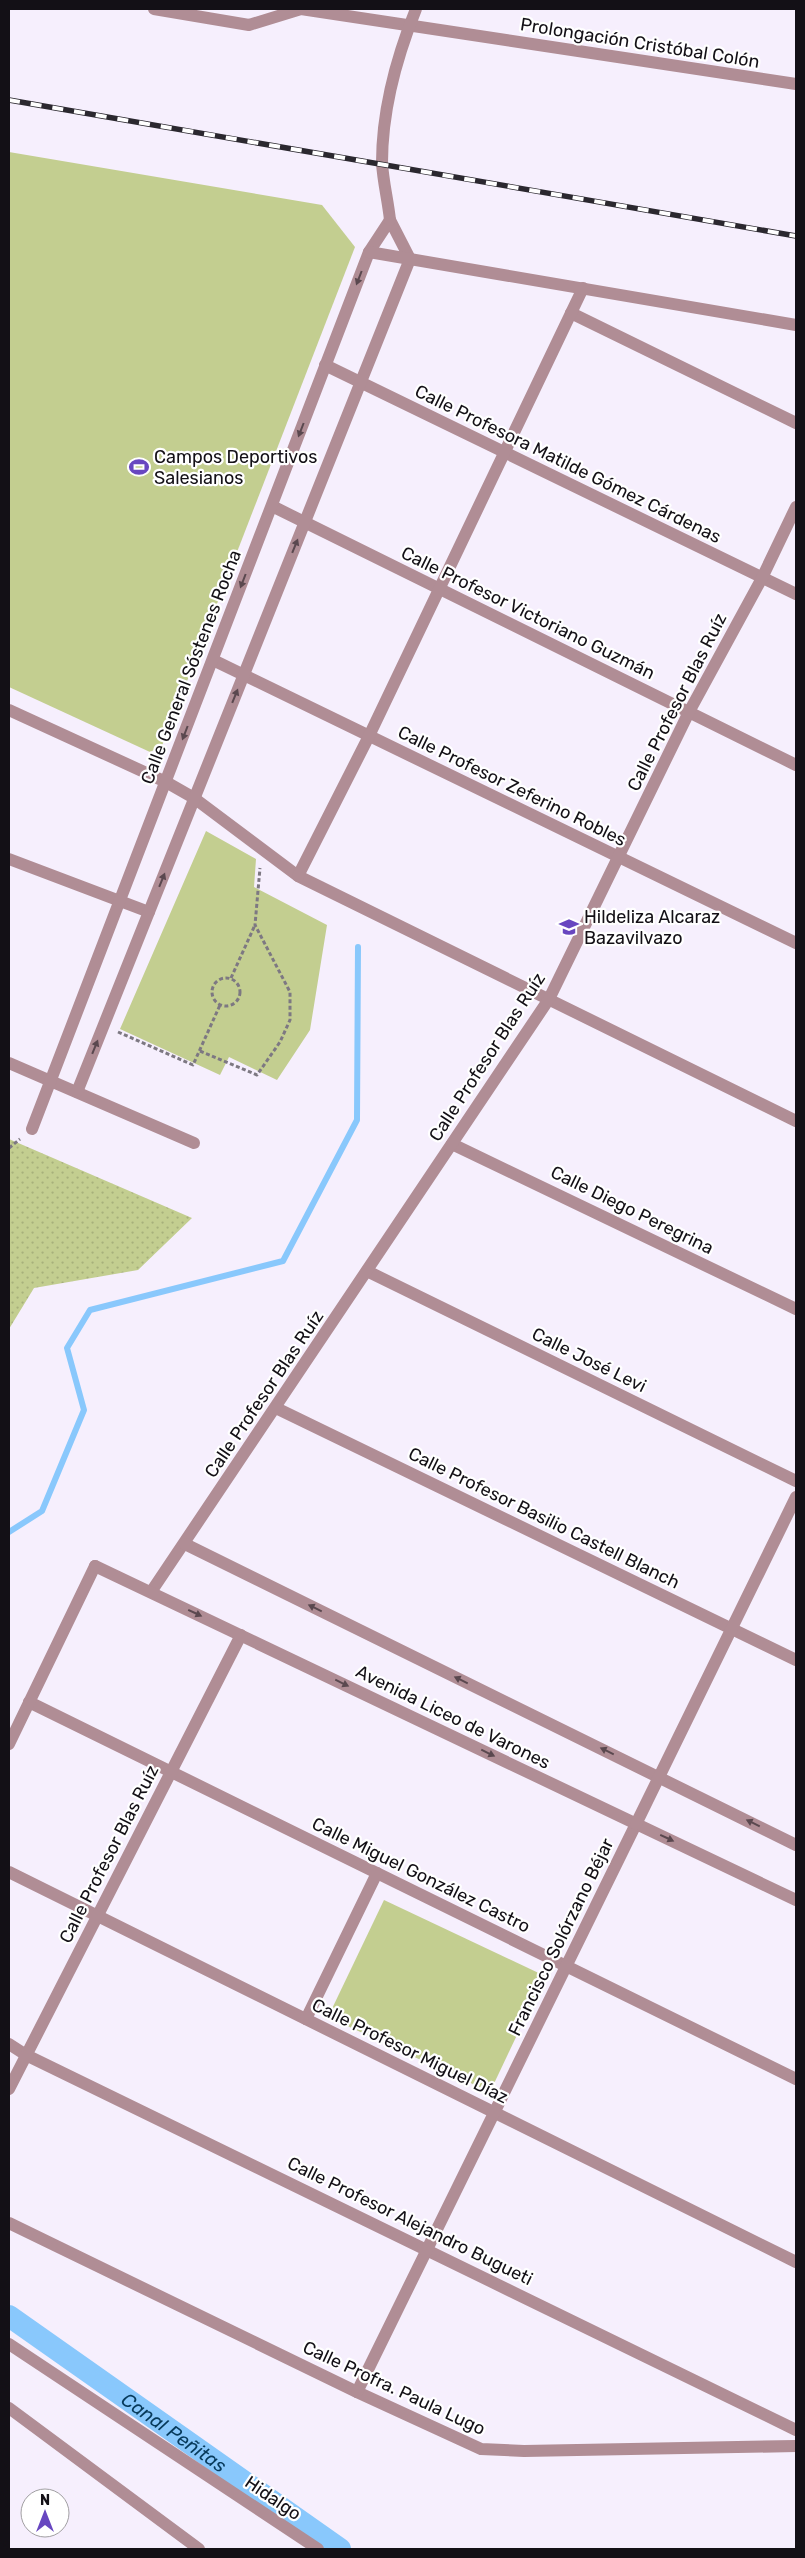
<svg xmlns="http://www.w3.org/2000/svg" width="805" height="2558" font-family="Rubik,sans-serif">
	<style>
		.grass { fill: url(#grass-dots) }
		.park { fill: #c3ce90 }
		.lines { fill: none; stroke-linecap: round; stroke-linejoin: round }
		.stream { stroke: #89c8fc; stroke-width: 6 }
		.canal { stroke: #89c8fc; stroke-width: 22 }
		.path { stroke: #7d7882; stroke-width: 3; stroke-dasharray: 4 2.5; stroke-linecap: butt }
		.minor { stroke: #b08d95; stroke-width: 12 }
		.tertiary { stroke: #b08d95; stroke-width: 12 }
		.rail-casing { stroke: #2b282f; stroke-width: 5.5 }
		.rail { stroke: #fff; stroke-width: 4; stroke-dasharray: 11; stroke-linecap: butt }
		.oneway { fill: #5a484f }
		.labels { text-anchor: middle; stroke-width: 4.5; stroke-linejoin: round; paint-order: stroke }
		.street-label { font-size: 18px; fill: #131016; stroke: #fff }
		.poi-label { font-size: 18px; fill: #131016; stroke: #fff; text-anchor: start }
		.water-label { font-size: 19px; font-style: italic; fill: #073a5b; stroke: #fff }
	</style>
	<defs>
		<pattern id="grass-dots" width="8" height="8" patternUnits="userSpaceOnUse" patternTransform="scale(1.25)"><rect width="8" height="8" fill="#c3ce90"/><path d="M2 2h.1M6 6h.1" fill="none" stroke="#a7b07b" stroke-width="1.8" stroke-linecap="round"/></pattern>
	</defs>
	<rect width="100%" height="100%" fill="#f6effd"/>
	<path class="grass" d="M9,1139L192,1218L138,1270L34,1288L9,1329Z"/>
	<g class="park">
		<path d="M9,152L322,205L355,247L162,746L150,752L9,687Z"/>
		<path d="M206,831L256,859L254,887L327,925L310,1030L277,1080L229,1057L220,1075L120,1029Z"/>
		<path d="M384,1900L545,1976L490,2092L328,2017Z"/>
	</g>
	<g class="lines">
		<path class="stream" d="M9,1532L42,1511L84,1410L67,1348L90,1310L283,1261L357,1120L358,947"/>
		<path class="canal" id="s1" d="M9,2316L340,2549"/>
		<g class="path">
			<circle cx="226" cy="992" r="14"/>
			<path d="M231,978L255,925"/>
			<path d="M118,1032L193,1065L220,1005"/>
			<path d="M200,1051L257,1075L280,1042L290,1020V992L255,925L260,868"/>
			<path d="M9,1148L20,1139"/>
		</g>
		<g class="minor">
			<path d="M154,9L249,25L301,9L796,84"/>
			<path d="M571,313L796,423"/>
			<path d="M325,365L796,594"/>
			<path d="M272,506L796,765"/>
			<path d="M213,660L796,943"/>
			<path d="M9,710L166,782L194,798L298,876L796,1121"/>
			<path d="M9,859L149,912"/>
			<path d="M298,876L369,736L583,288"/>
			<path d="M9,1063L194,1143"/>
			<path d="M32,1129L369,252L390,220L410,259L77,1092"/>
			<path d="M452,1144L796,1309"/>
			<path d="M367,1271L796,1481"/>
			<path d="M276,1408L796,1660"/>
			<path d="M151,1592L549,999L689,712L762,578L796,507"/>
			<path d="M29,1702L796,2079"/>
			<path d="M9,1744L95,1566"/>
			<path d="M9,1872L796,2262"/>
			<path d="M306,2019L377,1873"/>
			<path d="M9,2044L26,2055L796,2430"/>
			<path d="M9,2089L241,1635"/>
			<path d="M9,2223L357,2392L481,2449L524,2451L796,2446"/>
			<path d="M9,2344L318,2549"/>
			<path d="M357,2392L636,1824"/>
			<path d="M9,2408L199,2549"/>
		</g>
		<g class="tertiary">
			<path d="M390,220C388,201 383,181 382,163C382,111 397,56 416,9"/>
			<path d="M369,252L796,325"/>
			<path d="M185,1544L796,1845"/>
			<path d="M95,1566L796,1900"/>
			<path d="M636,1824L796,1497"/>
		</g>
		<defs>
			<path id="rail" d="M9,100L796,236"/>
		</defs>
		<use href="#rail" class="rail-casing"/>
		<use href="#rail" class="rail"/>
	</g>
	<defs><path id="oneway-solid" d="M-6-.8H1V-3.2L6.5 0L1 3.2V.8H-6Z" transform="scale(1.25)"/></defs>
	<g class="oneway">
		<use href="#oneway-solid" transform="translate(359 278) rotate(111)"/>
		<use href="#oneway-solid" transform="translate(301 430) rotate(111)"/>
		<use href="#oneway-solid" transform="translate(295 546) rotate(-68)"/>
		<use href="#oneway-solid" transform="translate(243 581) rotate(111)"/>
		<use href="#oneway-solid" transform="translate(235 696) rotate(-68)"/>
		<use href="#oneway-solid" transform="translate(185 733) rotate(111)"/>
		<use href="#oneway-solid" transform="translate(162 880) rotate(-68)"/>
		<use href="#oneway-solid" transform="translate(95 1047) rotate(-68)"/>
		<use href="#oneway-solid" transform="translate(315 1608) rotate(-154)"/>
		<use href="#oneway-solid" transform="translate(195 1613) rotate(25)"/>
		<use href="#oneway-solid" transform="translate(461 1680) rotate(-154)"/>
		<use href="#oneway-solid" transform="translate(342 1683) rotate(26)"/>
		<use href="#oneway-solid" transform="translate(607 1751) rotate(-154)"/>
		<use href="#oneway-solid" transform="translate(488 1753) rotate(26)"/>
		<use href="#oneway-solid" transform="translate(753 1823) rotate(-154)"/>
		<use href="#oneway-solid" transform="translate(667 1838) rotate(25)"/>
	</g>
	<defs>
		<symbol id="stadium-bare" viewBox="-9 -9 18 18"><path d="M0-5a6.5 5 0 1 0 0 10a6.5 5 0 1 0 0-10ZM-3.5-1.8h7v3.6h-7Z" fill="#6847c0" stroke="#fff" stroke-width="2.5" paint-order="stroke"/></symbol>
		<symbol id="school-bare" viewBox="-9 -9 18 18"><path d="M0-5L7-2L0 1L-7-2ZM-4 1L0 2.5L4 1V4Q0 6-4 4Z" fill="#6847c0" stroke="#fff" stroke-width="2.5" paint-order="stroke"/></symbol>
	</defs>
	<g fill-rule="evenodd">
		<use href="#stadium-bare" x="125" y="453" width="28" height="28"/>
		<use href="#school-bare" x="555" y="913" width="28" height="28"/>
	</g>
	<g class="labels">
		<g class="street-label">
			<text transform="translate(640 43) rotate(9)" y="6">Prolongación Cristóbal Colón</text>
			<text transform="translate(568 464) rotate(26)" y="6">Calle Profesora Matilde Gómez Cárdenas</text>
			<text transform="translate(528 613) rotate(26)" y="6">Calle Profesor Victoriano Guzmán</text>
			<text transform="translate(191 667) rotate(-69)" y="6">Calle General Sóstenes Rocha</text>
			<text transform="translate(677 702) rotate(-63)" y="6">Calle Profesor Blas Ruíz</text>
			<text transform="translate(512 786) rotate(26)" y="6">Calle Profesor Zeferino Robles</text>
			<text transform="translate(487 1057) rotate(-57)" y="6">Calle Profesor Blas Ruíz</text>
			<text transform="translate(632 1210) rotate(26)" y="6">Calle Diego Peregrina</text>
			<text transform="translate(589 1360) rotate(26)" y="6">Calle José Levi</text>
			<text transform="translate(264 1394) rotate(-56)" y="6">Calle Profesor Blas Ruíz</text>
			<text transform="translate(544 1518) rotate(26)" y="6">Calle Profesor Basilio Castell Blanch</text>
			<text transform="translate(453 1717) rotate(26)" y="6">Avenida Liceo de Varones</text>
			<text transform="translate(109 1854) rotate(-63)" y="6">Calle Profesor Blas Ruíz</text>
			<text transform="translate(421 1875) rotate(26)" y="6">Calle Miguel González Castro</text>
			<text transform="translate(561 1937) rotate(-64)" y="6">Francisco Solórzano Béjar</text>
			<text transform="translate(410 2051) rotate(26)" y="6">Calle Profesor Miguel Díaz</text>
			<text transform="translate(410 2221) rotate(26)" y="6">Calle Profesor Alejandro Bugueti</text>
			<text transform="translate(394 2388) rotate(25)" y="6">Calle Profra. Paula Lugo</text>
			<text transform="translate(273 2498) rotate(34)" y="6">Hidalgo</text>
		</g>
		<g class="poi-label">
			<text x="154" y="463">Campos Deportivos<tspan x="154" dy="21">Salesianos</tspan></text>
			<text x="584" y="923">Hildeliza Alcaraz<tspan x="584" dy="21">Bazavilvazo</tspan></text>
		</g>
		<g class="water-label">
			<text dy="7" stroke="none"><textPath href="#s1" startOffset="202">Canal Peñitas</textPath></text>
		</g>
	</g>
	<rect width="805" height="2558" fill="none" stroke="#131016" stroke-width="20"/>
	<g transform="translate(45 2513)"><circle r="24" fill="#ffffff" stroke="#a19fa2"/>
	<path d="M0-4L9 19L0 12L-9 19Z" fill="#6847c0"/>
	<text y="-8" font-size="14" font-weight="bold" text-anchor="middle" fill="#131016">N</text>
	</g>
</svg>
